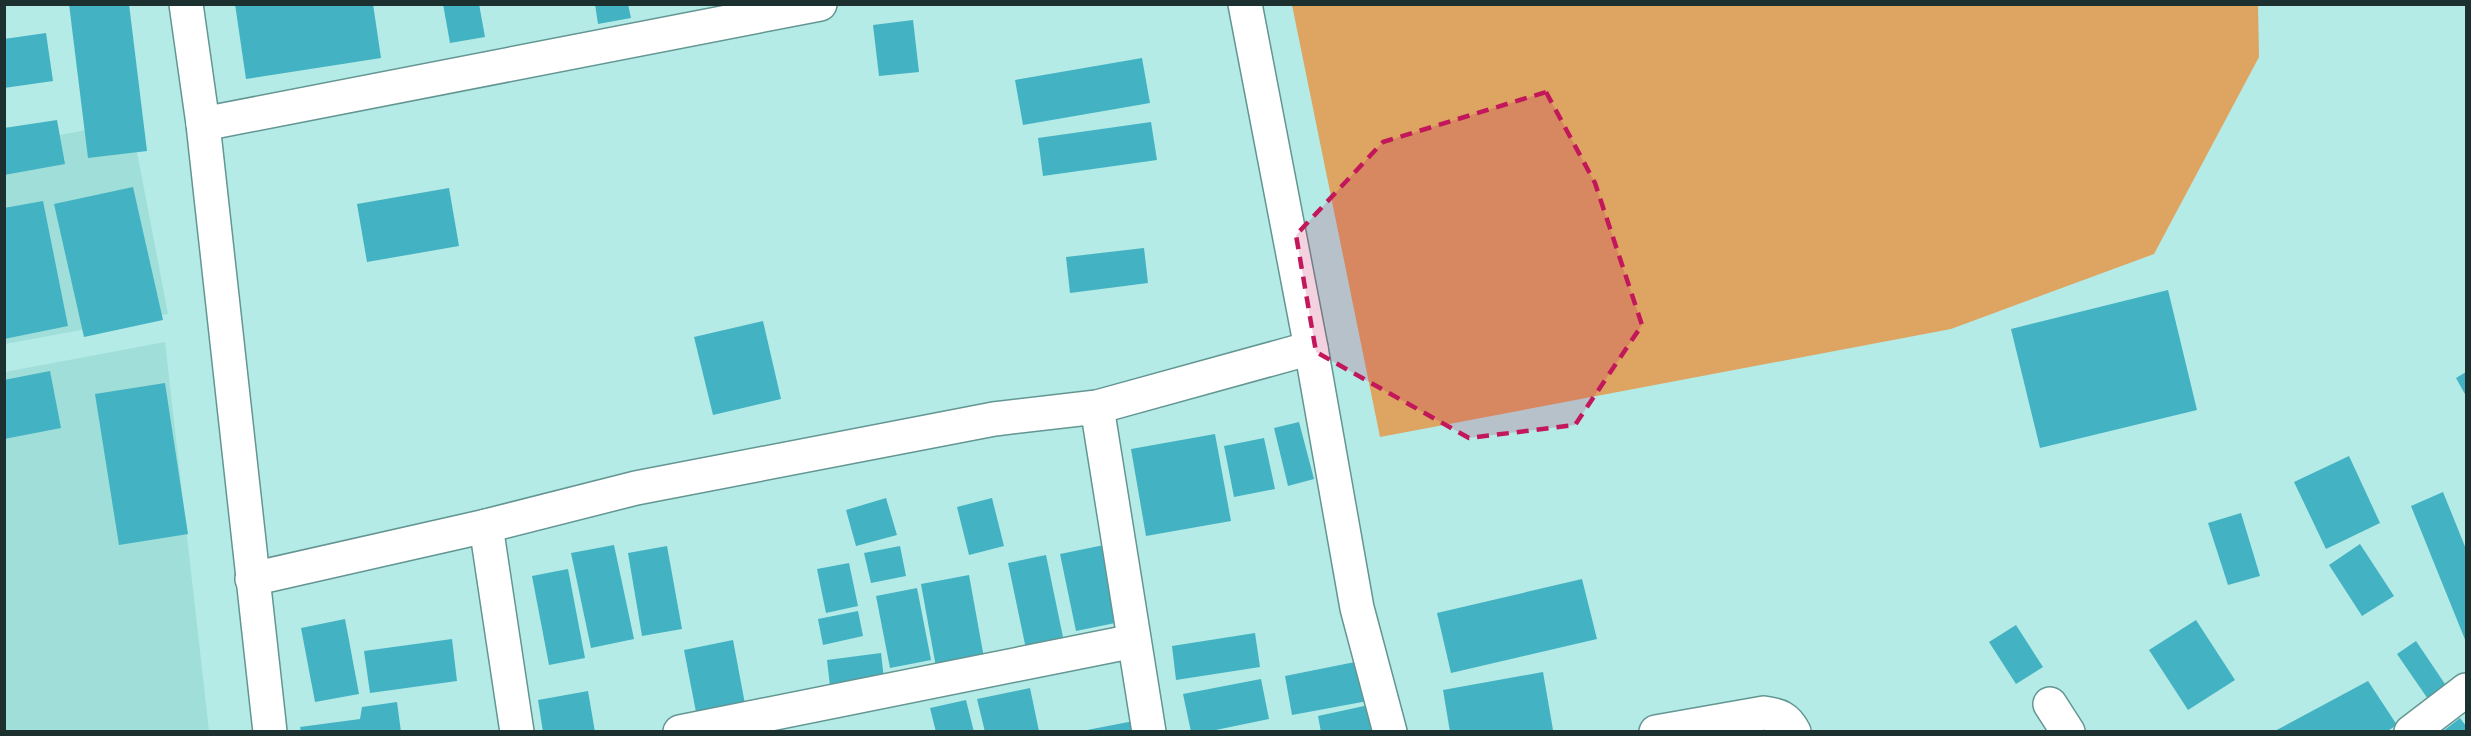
<svg xmlns="http://www.w3.org/2000/svg" width="2471" height="736" font-family="Montserrat,sans-serif">
	<style>
		.built { fill: #9fded9 }
		.green { fill: #dda462 }
		.building { fill: #43b2c3 }
		.lines { fill: none; stroke-linecap: round; stroke-linejoin: round }
		.minor-casing { stroke: #639692; stroke-width: 36 }
		.minor { stroke: #fff; stroke-width: 33 }
		.marked { fill: #c2185b; fill-opacity: 0.2; stroke: #c2185b; stroke-width: 4.5; stroke-dasharray: 12 8; stroke-linejoin: round }
	</style>
	<rect width="100%" height="100%" fill="#b5ebe6"/>
	<g class="built">
		<path d="M131,121L168,314L5,344V146Z"/>
		<path d="M165,342L209,731L5,732V372Z"/>
	</g>
	<path class="green" d="M1292,5H2258L2259,57L2154,254L1951,329L1380,437Z"/>
	<g class="building">
		<path d="M69,4H129L147,151L88,158Z"/>
		<path d="M235,4H373L381,58L246,79Z"/>
		<path d="M443,4H479L485,37L450,43Z"/>
		<path d="M595,4H628L631,18L598,24Z"/>
		<path d="M913,20L919,72L879,76L873,25Z"/>
		<path d="M46,33L53,81L4,88V39Z"/>
		<path d="M1142,58L1150,103L1023,125L1015,80Z"/>
		<path d="M57,120L65,164L4,175V128Z"/>
		<path d="M1151,122L1157,160L1043,176L1038,138Z"/>
		<path d="M133,187L163,320L84,337L54,204Z"/>
		<path d="M449,188L459,246L367,262L357,204Z"/>
		<path d="M43,201L68,326L4,339V208Z"/>
		<path d="M1144,248L1148,283L1070,293L1066,257Z"/>
		<path d="M2168,290L2197,410L2040,448L2011,329Z"/>
		<path d="M763,321L781,399L713,415L694,337Z"/>
		<path d="M50,371L61,428L4,439V380Z"/>
		<path d="M2466,372V396L2456,378Z"/>
		<path d="M165,383L188,534L119,545L95,394Z"/>
		<path d="M1299,422L1314,479L1288,486L1274,428Z"/>
		<path d="M1215,434L1231,521L1146,536L1131,449Z"/>
		<path d="M1264,438L1275,489L1234,497L1224,446Z"/>
		<path d="M2349,456L2380,523L2326,549L2294,482Z"/>
		<path d="M2443,492L2466,549V642L2411,506Z"/>
		<path d="M886,498L897,535L856,546L846,510Z"/>
		<path d="M992,498L1004,546L969,555L957,507Z"/>
		<path d="M2241,513L2260,576L2228,585L2208,523Z"/>
		<path d="M2360,544L2394,596L2362,616L2329,565Z"/>
		<path d="M614,545L634,639L591,648L571,553Z"/>
		<path d="M1104,545L1120,622L1076,631L1060,554Z"/>
		<path d="M667,546L682,629L642,636L628,553Z"/>
		<path d="M900,546L906,576L871,583L864,553Z"/>
		<path d="M1046,555L1064,642L1026,649L1008,563Z"/>
		<path d="M849,563L858,606L826,613L817,569Z"/>
		<path d="M568,569L585,658L549,665L532,576Z"/>
		<path d="M969,575L984,658L936,667L921,584Z"/>
		<path d="M1582,579L1597,639L1451,673L1437,613Z"/>
		<path d="M917,588L931,660L890,668L876,596Z"/>
		<path d="M858,611L863,636L823,645L818,619Z"/>
		<path d="M345,619L359,694L315,702L301,628Z"/>
		<path d="M2196,620L2235,680L2188,710L2149,650Z"/>
		<path d="M2016,625L2043,667L2016,684L1989,642Z"/>
		<path d="M1255,633L1260,667L1176,680L1172,646Z"/>
		<path d="M452,639L457,681L370,693L364,651Z"/>
		<path d="M733,640L745,704L696,712L684,650Z"/>
		<path d="M2416,641L2449,690L2430,702L2397,654Z"/>
		<path d="M881,653L884,679L830,686L827,660Z"/>
		<path d="M1365,660L1373,700L1292,715L1285,676Z"/>
		<path d="M1543,672L1553,730L1450,732L1443,690Z"/>
		<path d="M1261,679L1269,719L1206,732H1191L1183,694Z"/>
		<path d="M2368,681L2397,725L2386,732H2273Z"/>
		<path d="M1030,688L1039,731L985,732L977,699Z"/>
		<path d="M588,691L595,732H543L538,700Z"/>
		<path d="M966,700L974,732H936L930,708Z"/>
		<path d="M397,702L401,732H301L300,727L360,719L362,707Z"/>
		<path d="M1378,703L1384,732H1321L1318,716Z"/>
		<path d="M2460,718L2466,726V732H2442Z"/>
		<path d="M1139,720L1141,732H1087V730Z"/>
	</g>
	<g class="lines">
		<defs>
			<g id="minor">
				<path d="M186,4L203,124L270,732"/>
				<path d="M1245,4L1311,348"/>
				<path d="M203,124L820,4"/>
				<path d="M1097,407L1149,732"/>
				<path d="M486,526L517,732"/>
				<path d="M252,579L486,526L636,488L994,419L1097,407L1311,348L1357,608L1390,732"/>
				<path d="M2050,704L2068,732"/>
				<path d="M680,732L1134,641"/>
				<path d="M1656,732L1764,713C1779,715 1787,718 1794,732"/>
				<path d="M2411,732L2466,690"/>
			</g>
		</defs>
		<use href="#minor" class="minor-casing"/>
		<use href="#minor" class="minor"/>
	</g>
	<path class="marked" d="M1546,92L1595,183L1642,325L1575,425L1469,438L1316,352L1296,235L1383,142Z"/>
	<rect width="2471" height="736" fill="none" stroke="#1b302f" stroke-width="12"/>
</svg>
